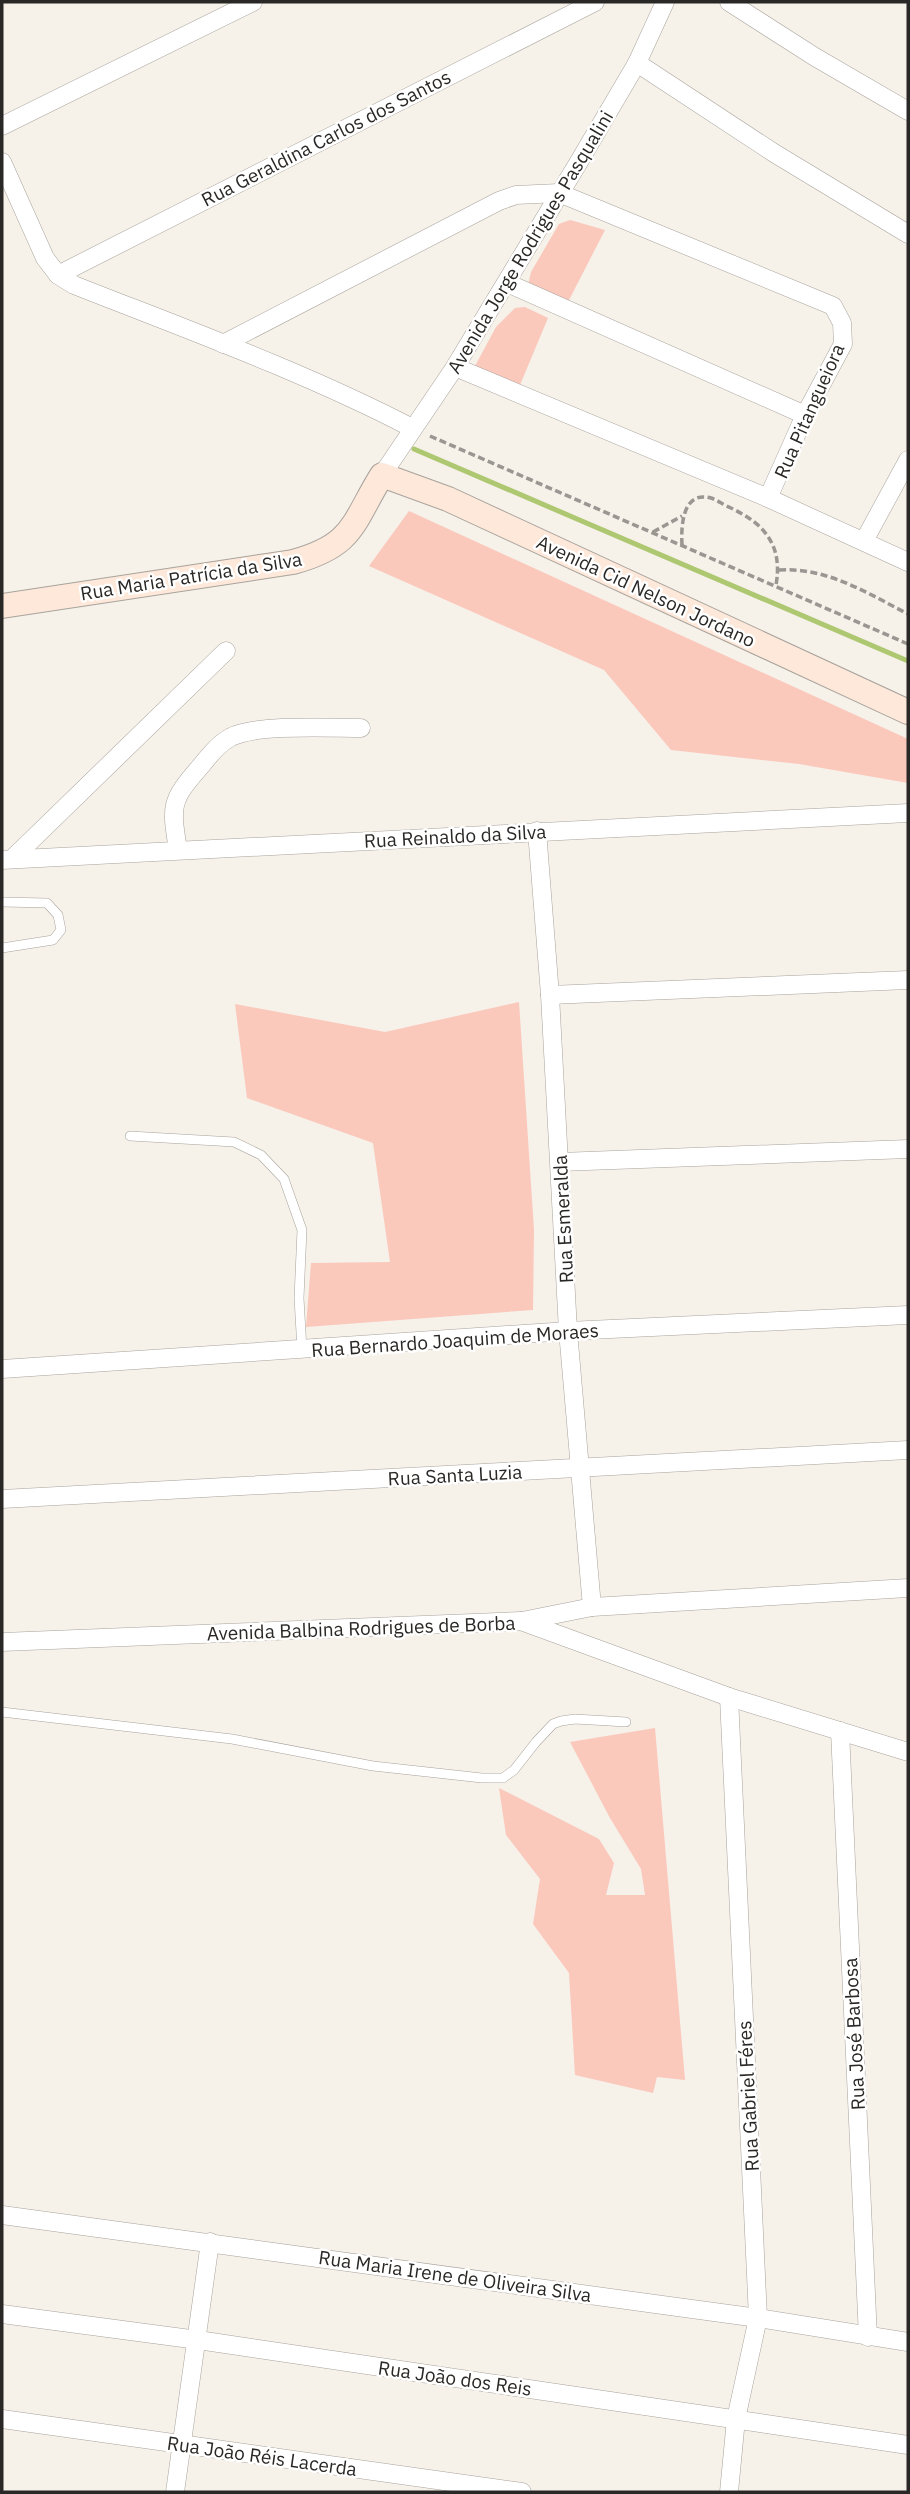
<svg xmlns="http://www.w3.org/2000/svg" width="910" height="2494" font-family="'IBM Plex Sans',sans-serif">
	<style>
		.green { fill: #fbc8bc }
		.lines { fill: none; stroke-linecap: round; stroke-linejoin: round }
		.stream { stroke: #aec771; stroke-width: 5 }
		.lane-casing { stroke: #a8a39c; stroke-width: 10 }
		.street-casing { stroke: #a8a39c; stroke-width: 19 }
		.secondary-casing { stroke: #a8a39c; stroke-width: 26 }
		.path { stroke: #9a9691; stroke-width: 3.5; stroke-dasharray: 7 3.5; stroke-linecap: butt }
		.lane { stroke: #fff; stroke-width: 9 }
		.street { stroke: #fff; stroke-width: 18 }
		.secondary { stroke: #fde8d9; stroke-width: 24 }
		.labels { text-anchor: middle; stroke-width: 5; stroke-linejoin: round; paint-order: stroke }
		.street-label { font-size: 19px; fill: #2a2826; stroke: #fff }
	</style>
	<rect width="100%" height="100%" fill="#f6f1e9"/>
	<g class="green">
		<path d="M570,220L605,230L568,302L528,285L531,272L559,224Z"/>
		<path d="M525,307L548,318L520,385L475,366L496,327L515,308Z"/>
		<path d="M409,511L908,739V783L799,764L671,750L604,670L369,566Z"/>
		<path d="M519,1002L534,1230L533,1310L306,1327L311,1263L390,1262L373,1143L247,1098L235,1004L385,1032Z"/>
		<path d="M655,1728L685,2080L657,2077L653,2093L575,2075L569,1973L533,1924L540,1879L506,1835L499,1788L599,1839L614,1863L606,1895H645L641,1869L610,1818L570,1742Z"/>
	</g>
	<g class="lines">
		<path class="stream" d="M414,449L908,661"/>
		<defs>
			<g id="lane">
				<path d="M2,902L47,903L58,915L61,930L53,940L2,948"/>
				<path d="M130,1136L234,1142L261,1155L284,1179L302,1230L299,1298L302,1350"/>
				<path d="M2,1712L232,1739L373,1766L482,1778H503L514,1770L536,1742L553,1724L561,1721L575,1719L626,1722"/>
			</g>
			<g id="street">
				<path d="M729,2L815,57L908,111"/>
				<path d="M637,63L774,153L908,234"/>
				<path d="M2,126L253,2"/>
				<path d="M2,162L45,258L58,275L74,285C188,330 304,372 412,428"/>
				<path d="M58,275L595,2"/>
				<path d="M507,283L805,415"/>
				<path d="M223,344L499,201L516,195L559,193L833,306L842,323L843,344L805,415L768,498L908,562"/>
				<path d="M455,367L768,498"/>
				<path d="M382,475L455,367L580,160L637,63L665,2"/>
				<path d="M864,541L908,460"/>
				<path d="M537,831L550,995L568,1331L592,1607"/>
				<path d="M178,850C171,806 170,801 200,767C209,756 218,744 231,737C257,724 330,728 361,728"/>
				<path d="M12,859L226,651"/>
				<path d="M2,860L908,813"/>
				<path d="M550,995L908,980"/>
				<path d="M560,1162L908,1149"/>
				<path d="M2,1369L568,1331L908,1315"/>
				<path d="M2,1499L908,1450"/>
				<path d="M522,1621L592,1607L908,1588"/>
				<path d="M2,1642L521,1621L729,1697L908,1752"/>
				<path d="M729,1697L758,2318L736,2419L729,2492"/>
				<path d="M840,1731L868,2337"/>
				<path d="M2,2215L758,2318L908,2342"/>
				<path d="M2,2314L198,2340L908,2445"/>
				<path d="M2,2419L522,2492"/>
				<path d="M175,2492L210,2242"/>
			</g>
			<path id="secondary" d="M2,606L293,562C355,545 352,523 382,475L448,499L908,712"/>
		</defs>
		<use href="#lane" class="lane-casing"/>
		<use href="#street" class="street-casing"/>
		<use href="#secondary" class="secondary-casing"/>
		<g class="path">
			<path d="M430,436L908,644"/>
			<path d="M653,532L682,516"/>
			<path d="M682,545C681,527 682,490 711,498C717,500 724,505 731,508C765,524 783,546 776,585"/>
			<path d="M779,570C827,567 867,593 908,614"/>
		</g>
		<use href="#lane" class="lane"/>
		<use href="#street" class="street"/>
		<use href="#secondary" class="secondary"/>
	</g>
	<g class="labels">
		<g class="street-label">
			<text transform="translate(326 138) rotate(-27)" y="7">Rua Geraldina Carlos dos Santos</text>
			<text transform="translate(530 242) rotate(-59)" y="7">Avenida Jorge Rodrigues Pasqualini</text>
			<text transform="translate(809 411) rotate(-66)" y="7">Rua Pitangueiora</text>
			<text transform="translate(191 576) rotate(-9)" y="7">Rua Maria Patrícia da Silva</text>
			<text transform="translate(646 591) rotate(25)" y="7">Avenida Cid Nelson Jordano</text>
			<text transform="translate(455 836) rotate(-3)" y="7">Rua Reinaldo da Silva</text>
			<text transform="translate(563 1219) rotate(-93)" y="7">Rua Esmeralda</text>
			<text transform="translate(455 1340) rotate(-4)" y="7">Rua Bernardo Joaquim de Moraes</text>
			<text transform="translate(455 1475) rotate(-3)" y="7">Rua Santa Luzia</text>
			<text transform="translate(361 1628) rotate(-2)" y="7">Avenida Balbina Rodrigues de Borba</text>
			<text transform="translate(854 2034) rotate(-93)" y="7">Rua José Barbosa</text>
			<text transform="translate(748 2096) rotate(-93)" y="7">Rua Gabriel Féres</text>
			<text transform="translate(455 2276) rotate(8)" y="7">Rua Maria Irene de Oliveira Silva</text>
			<text transform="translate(455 2378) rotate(8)" y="7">Rua João dos Reis</text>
			<text transform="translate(262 2456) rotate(8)" y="7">Rua João Réis Lacerda</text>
		</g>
	</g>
	<rect width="910" height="2494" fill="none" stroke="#2a2826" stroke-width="7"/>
</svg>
